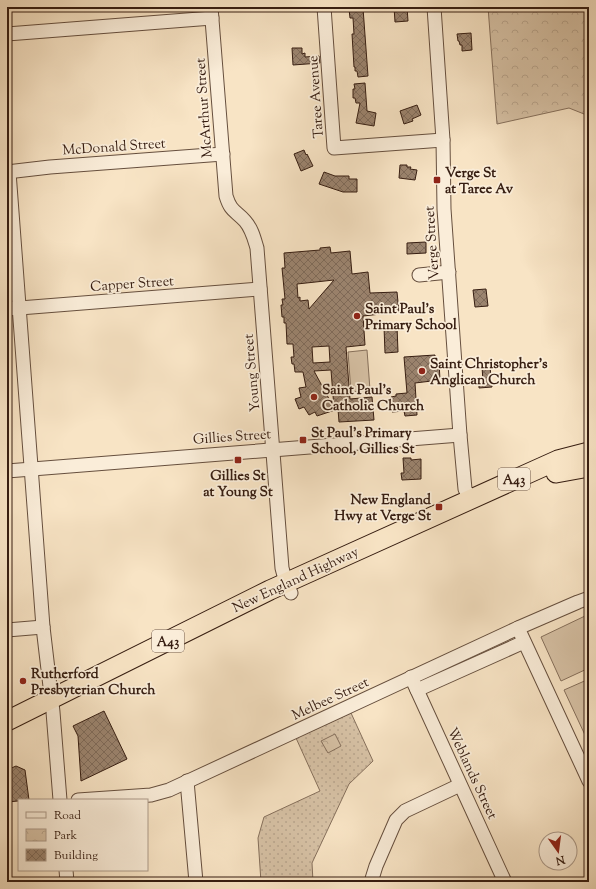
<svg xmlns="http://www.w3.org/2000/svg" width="596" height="889" font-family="'Sorts Mill Goudy',serif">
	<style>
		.grass { fill: url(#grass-dots); stroke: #86705c }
		.park { fill: url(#park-crowns); stroke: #86705c }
		.pitch { fill: #d7c2a6; stroke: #86705c }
		.building { fill: url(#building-cross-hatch); stroke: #361d11; fill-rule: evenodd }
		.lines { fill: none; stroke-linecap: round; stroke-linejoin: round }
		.minor-casing { stroke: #664f3e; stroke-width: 15 }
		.highway-casing { stroke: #361d11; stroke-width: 21 }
		.minor { stroke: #faedd9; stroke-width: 13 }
		.highway { stroke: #f8e4c5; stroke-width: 19 }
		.poi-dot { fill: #8f2418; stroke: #faedd9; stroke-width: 1.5 }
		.labels { text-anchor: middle; stroke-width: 3.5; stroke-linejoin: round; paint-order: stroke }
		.shield { fill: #faedd9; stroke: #715b4d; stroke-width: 1 }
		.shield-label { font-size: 13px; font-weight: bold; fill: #361d11 }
		.street-label { font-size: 14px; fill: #361d11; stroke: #faedd9 }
		.poi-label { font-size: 14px; font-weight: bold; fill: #361d11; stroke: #faedd9; text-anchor: start }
	</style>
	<defs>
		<pattern id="grass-dots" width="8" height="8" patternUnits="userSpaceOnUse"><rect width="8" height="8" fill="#d7c2a6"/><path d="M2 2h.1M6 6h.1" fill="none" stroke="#b9a68e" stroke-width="1.8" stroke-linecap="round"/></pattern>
		<pattern id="park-crowns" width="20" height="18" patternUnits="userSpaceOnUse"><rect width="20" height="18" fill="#d7c2a6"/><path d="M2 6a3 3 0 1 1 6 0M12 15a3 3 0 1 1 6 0" fill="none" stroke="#b9a68e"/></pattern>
		<pattern id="building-cross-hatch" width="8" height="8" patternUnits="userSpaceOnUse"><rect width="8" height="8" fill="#9b846f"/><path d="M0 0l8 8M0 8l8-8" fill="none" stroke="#7f6b5a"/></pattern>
	</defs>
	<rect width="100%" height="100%" fill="#f8e4c5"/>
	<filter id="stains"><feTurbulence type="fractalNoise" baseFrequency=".005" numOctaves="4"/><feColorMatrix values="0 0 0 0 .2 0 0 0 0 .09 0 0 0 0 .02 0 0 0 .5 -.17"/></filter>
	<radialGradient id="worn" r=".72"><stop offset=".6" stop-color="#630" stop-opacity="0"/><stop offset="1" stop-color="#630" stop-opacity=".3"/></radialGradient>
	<path class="grass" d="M351,713L373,761L349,784L312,863L313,882H261L258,838L264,817L320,791L296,738Z"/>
	<g class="park">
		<path d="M488,7H589V116L569,108L497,124Z"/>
		<path d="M335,734L341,746L328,753L321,741Z"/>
	</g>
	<g class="pitch">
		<path d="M367,350L370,390L351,392L348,352Z"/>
		<path d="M585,616L589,625V668L561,681L541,637Z"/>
		<path d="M589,679V733L585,735L564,690Z"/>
	</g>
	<g class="building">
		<path d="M394,7H407L408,21L395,22Z"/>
		<path d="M363,8L368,76L358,77L357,71H355V67H354L352,34H354L353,18H350L349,9Z"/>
		<path d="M471,33L472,50L462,51V45H460L459,41H458L457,34Z"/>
		<path d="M292,48H302V54L305,53V57L319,56L320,63L293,65Z"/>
		<path d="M365,83L367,111L376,113L374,126L356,123L360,103H356L355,98H353V89H355L354,84Z"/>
		<path d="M417,105L421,115L412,119L413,121L404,124L400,111Z"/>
		<path d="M304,150L306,155L307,154L313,166L301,171L294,154Z"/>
		<path d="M400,165H407V167H411L410,169L417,170L415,180L399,178Z"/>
		<path d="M324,172L335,176H349V179H357V192H343L319,184Z"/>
		<path d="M426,242V253L407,254V243Z"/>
		<path d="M330,247L331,253L350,251L352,274L368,272L370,293L397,292L399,312L363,316L365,345L346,347L350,399L372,397L374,420L339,422L338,409L317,416L315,412L309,415L304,407L299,409L295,399L301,397L299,388L306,387L303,372H295L294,364H292L291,357H294L293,344H287L286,323H284V317H282L281,305H283L282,299H285L282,268H285L284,253L320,250V248ZM334,280L309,309L308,300L300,301V297L298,298L297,284ZM329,346L330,362L313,363L312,347ZM331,370L334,408L314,371Z"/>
		<path d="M486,289L488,306L475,307L473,290Z"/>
		<path d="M397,326L398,352L385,353L384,327Z"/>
		<path d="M435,355V362H439L440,380L415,383L417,415L405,416L404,411L392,412L391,397L396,396V394L407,393L404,357Z"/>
		<path d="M482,367H490L492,387L479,388V381H483Z"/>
		<path d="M403,458H411V460L421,459V479L402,480L401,473H404Z"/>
		<path d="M104,711L127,759L81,781L78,736L73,726Z"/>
		<path d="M16,766L25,770L29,800L7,802V770Z"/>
	</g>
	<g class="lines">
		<defs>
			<g id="minor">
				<path d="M211,7L226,196C231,212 235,210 245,221C252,229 254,238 257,248L282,568L286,583L291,593"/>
				<path d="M324,7L334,148L443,140"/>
				<path d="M434,7L443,140L444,209L460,435L465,489L470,499"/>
				<path d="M7,34L212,18"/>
				<path d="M7,172L50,167L223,154"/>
				<path d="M9,172L43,627L53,712L60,800"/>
				<path d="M419,275L449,272"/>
				<path d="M7,309L260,289"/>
				<path d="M7,471L460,435"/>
				<path d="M518,628L589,781"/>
				<path d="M7,630L43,627"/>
				<path d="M411,677L505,882"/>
				<path d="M417,690L524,642"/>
				<path d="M187,781L196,882"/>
				<path d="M78,800L151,795L169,790L518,628L578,602L589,598"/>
				<path d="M66,870L67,882"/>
				<path d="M371,882L376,866L396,820L405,811L460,785"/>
			</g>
			<g id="highway">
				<path d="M556,473L589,467"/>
				<path d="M7,721L270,590L538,469L558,460L589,452"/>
			</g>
		</defs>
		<use href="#minor" class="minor-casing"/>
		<use href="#highway" class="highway-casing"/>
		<use href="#minor" class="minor"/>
		<use href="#highway" class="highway"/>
	</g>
	<g class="poi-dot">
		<rect x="433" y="176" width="8" height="8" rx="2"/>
		<circle cx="357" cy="316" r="4"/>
		<circle cx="422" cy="371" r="4"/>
		<circle cx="314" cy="397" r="4"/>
		<rect x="299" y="436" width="8" height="8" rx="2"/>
		<rect x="234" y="456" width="8" height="8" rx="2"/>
		<rect x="435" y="503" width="8" height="8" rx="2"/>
		<circle cx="23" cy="681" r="4"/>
	</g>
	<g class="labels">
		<g class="shield">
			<rect x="498" y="468" width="32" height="22" rx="3"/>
			<rect x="152" y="630" width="32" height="22" rx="3"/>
		</g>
		<g class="shield-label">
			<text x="514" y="484">A43</text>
			<text x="168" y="646">A43</text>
		</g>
		<g class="street-label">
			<text transform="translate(315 97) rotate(-94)" y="5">Taree Avenue</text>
			<text transform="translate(203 108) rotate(-94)" y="5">McArthur Street</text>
			<text transform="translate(114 146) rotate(-4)" y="5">McDonald Street</text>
			<text transform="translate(431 243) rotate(-94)" y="5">Verge Street</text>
			<text transform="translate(132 283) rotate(-4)" y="5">Capper Street</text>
			<text transform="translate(251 373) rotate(-95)" y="5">Young Street</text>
			<text transform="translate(232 436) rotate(-4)" y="5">Gillies Street</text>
			<text transform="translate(295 579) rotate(-25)" y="5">New England Highway</text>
			<text transform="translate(330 698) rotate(-25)" y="5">Melbee Street</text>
			<text transform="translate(473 773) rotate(65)" y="5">Weblands Street</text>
		</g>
		<g class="poi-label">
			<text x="445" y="177">Verge St<tspan x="445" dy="16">at Taree Av</tspan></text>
			<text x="365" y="313">Saint Paul's<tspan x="365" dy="16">Primary School</tspan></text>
			<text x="430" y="368">Saint Christopher's<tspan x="430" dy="16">Anglican Church</tspan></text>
			<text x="322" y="394">Saint Paul's<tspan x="322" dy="16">Catholic Church</tspan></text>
			<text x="311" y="437">St Paul's Primary<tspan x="311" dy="16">School, Gillies St</tspan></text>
			<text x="238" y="480" text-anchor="middle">Gillies St<tspan x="238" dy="16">at Young St</tspan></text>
			<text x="431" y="504" text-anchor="end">New England<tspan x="431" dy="16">Hwy at Verge St</tspan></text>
			<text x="31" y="678">Rutherford<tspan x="31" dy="16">Presbyterian Church</tspan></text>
		</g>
	</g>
	<rect width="596" height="889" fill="none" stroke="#f8e4c5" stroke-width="24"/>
	<rect x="8" y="8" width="580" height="873" fill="none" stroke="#361d11" stroke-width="2"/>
	<rect x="12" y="12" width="572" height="865" fill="none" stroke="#361d11"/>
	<rect x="18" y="799" width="130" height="72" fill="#faedd9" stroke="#ac9a89"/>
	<rect x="26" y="812" width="20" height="6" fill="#faedd9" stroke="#ac9a89"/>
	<text x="54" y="819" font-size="12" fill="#361d11">Road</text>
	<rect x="26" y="829" width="20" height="12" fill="url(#park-crowns)" stroke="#ac9a89"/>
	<text x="54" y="839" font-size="12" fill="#361d11">Park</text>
	<rect x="26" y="849" width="20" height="12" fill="url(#building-cross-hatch)" stroke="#ac9a89"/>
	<text x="54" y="859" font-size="12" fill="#361d11">Building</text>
	<g transform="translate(558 851) rotate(166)"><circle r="19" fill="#faedd9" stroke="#ac9a89"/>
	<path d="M0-3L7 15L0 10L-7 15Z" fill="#8f2418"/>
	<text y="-6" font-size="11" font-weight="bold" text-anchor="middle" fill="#361d11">N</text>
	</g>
	<rect width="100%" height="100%" filter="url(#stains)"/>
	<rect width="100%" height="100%" fill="url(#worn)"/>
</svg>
